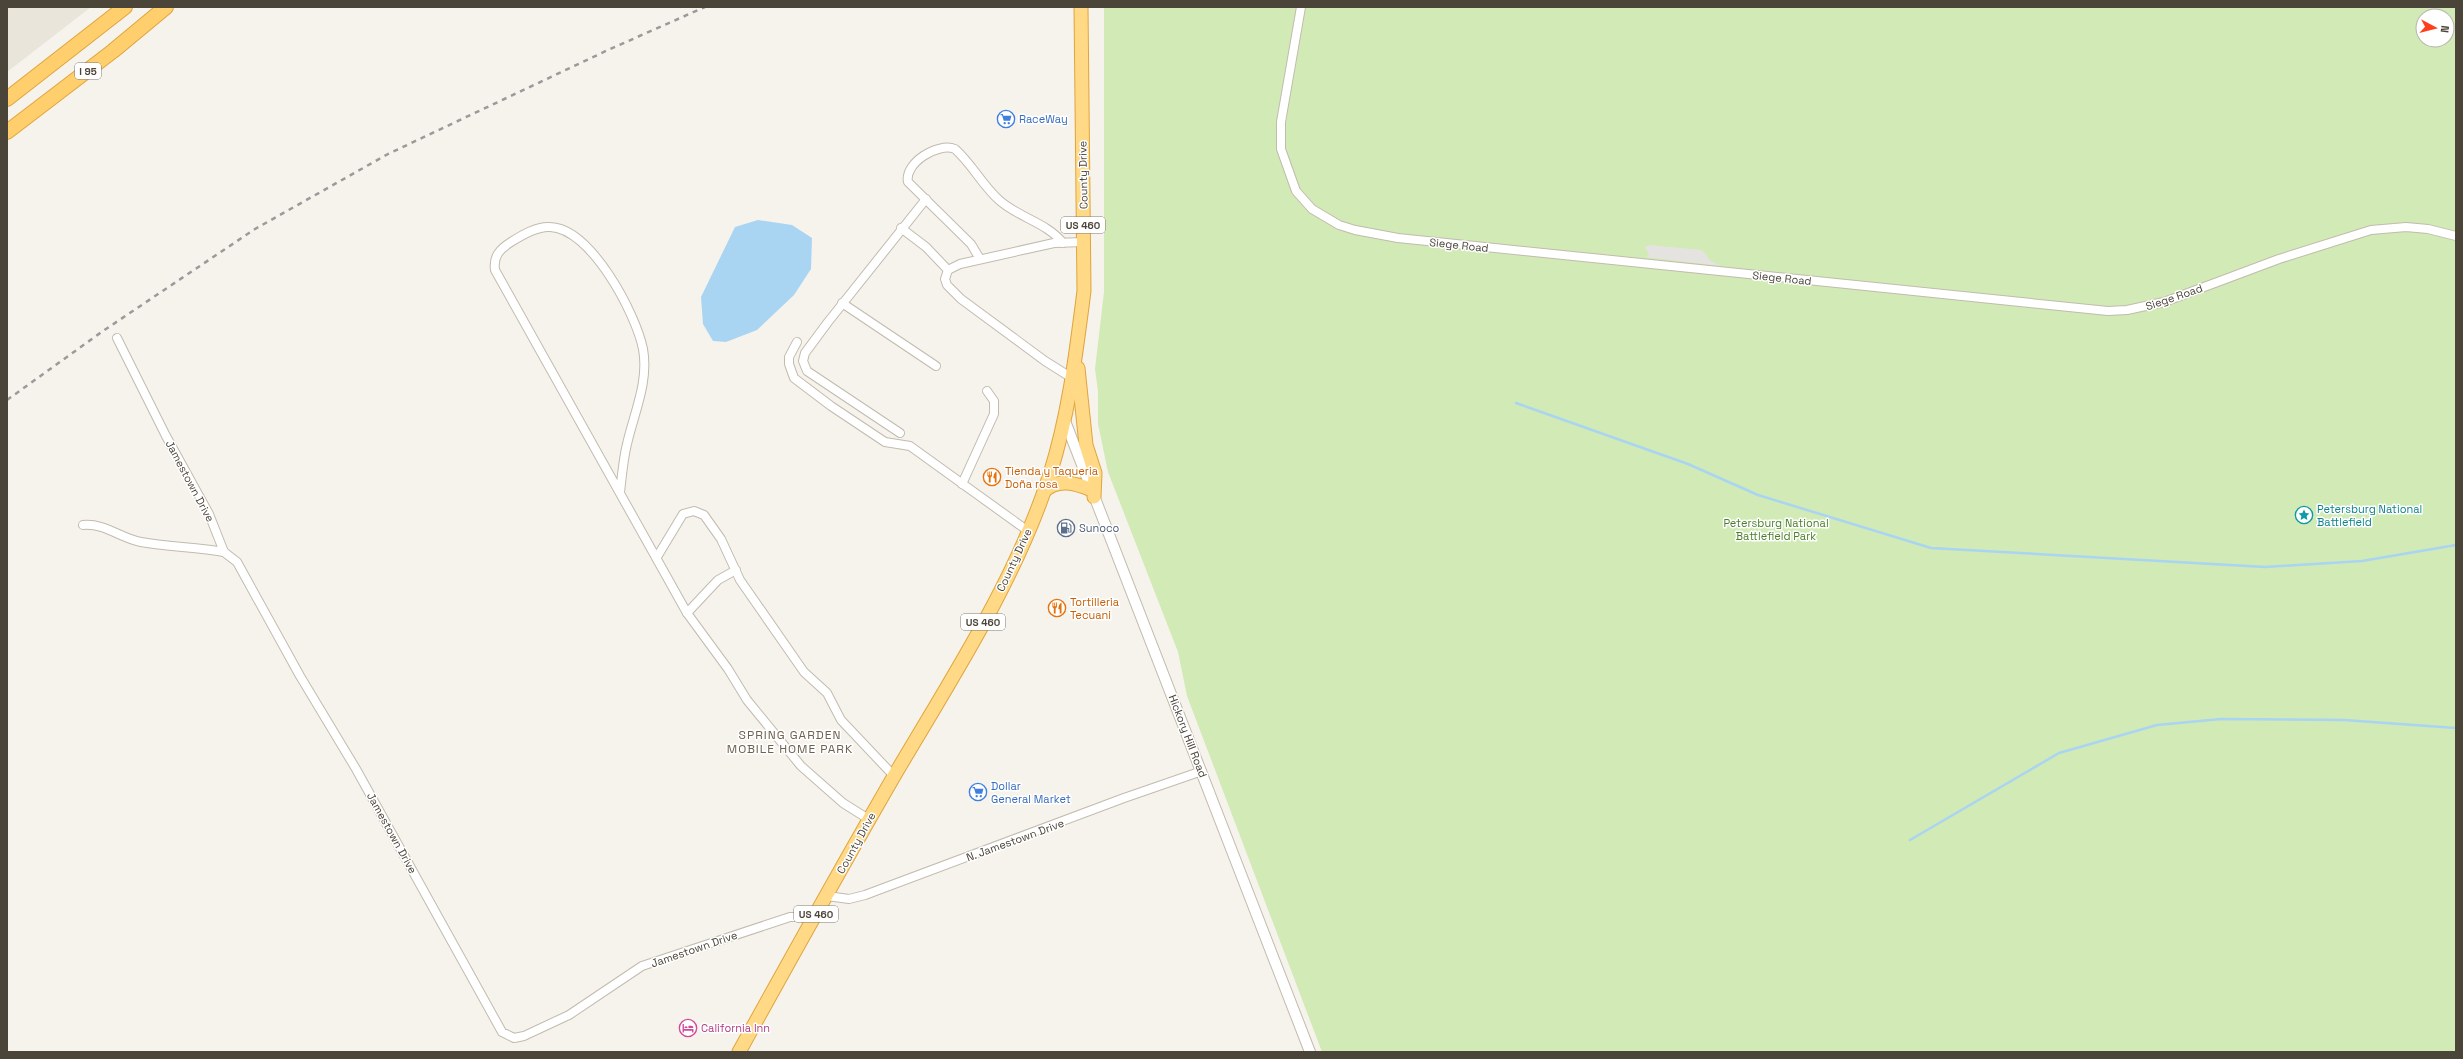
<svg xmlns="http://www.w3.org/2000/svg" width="2463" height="1059" font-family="'Space Grotesk',sans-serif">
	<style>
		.residential { fill: #eae5da }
		.green { fill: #d2eab5; fill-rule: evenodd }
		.parking { fill: #e5e3e0 }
		.water { fill: #a9d4f2 }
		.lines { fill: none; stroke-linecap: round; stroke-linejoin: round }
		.stream { stroke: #a9d4f2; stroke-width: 2.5 }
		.minor-casing { stroke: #c2bbae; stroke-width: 10 }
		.tertiary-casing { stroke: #c2bbae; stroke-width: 12 }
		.trunk-casing { stroke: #e0a43c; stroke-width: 15 }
		.motorway-casing { stroke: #e0a43c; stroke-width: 16 }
		.minor { stroke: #fff; stroke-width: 8 }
		.tertiary { stroke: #fff; stroke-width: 10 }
		.trunk { stroke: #ffd985; stroke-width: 13 }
		.motorway { stroke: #ffcf6e; stroke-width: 14 }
		.rail { stroke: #9a9a9a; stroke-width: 2.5; stroke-dasharray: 5 5; stroke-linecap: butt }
		.labels { text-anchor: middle; stroke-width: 3; stroke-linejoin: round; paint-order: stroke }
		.shield { fill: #fff; stroke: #817c74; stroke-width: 1 }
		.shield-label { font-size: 10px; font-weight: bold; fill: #4b4439 }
		.shop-label { font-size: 11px; fill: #366cbe; stroke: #fff; text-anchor: start }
		.street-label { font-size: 11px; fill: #4b4439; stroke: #fff }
		.food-label { font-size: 11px; fill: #c56008; stroke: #fff; text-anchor: start }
		.culture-label { font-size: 11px; fill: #0d838f; stroke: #fff; text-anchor: start }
		.park-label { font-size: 11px; fill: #4a7f2a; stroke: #fff }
		.service-label { font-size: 11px; fill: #4e5e75; stroke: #fff; text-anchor: start }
		.hotel-label { font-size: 11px; fill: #b23c85; stroke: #fff; text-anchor: start }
		.neighbourhood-label { font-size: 12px; letter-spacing: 1px; fill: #6e6250; stroke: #fff }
	</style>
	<rect width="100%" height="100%" fill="#f6f3ec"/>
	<path class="residential" d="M7,7H91L7,72Z"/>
	<path class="green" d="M1104,7H2456V1052H1322L1187,696L1178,652L1108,472L1098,424V391L1095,369L1104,292ZM2423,16H2447V40H2423Z"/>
	<path class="parking" d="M1649,245L1702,250L1711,261L1721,266L1645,257L1649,255L1645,247Z"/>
	<path class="water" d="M758,220L792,225L812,238L811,269L794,295L757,330L726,342L713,341L703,324L701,297L735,227Z"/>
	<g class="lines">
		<g class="stream">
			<path d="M1516,403L1688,464L1758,495L1931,548L2265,567L2362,561L2456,545"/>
			<path d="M1910,840L2059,753L2157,725L2221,719L2344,720L2456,728"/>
		</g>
		<defs>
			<g id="minor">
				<path d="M1301,7L1281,122V149L1296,191L1312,209L1339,225L1355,230L1398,238L2108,311L2127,310L2164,302L2279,259L2371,230L2406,227L2428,229L2456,236"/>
				<path d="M901,228L926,247L948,270"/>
				<path d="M980,259L971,244L908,182C904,163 938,142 955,149C972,164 982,185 999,200C1019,218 1046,222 1063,243"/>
				<path d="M842,303L936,366"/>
				<path d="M117,338L166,436L209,514L224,552L237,562L300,676L356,769L502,1032L514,1038L524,1036L569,1015L642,966L790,917H802L813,921"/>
				<path d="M797,342L789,357V364L794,378L831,406L885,442L910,446L1028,531"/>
				<path d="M1072,378L1045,361L961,299L947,285L945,279L948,270L960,264L1054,243L1084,242"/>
				<path d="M900,433L807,371L803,361L805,353L828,322L926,199"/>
				<path d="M962,484L994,414V401L987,391"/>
				<path d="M620,492C622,476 623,460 627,444C634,413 649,382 643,349C636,314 591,228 550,227C537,226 522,235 511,242C500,249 493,256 495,270L687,613L728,669L747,700L801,766L843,803L870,820"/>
				<path d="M83,525C105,523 120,538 141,542C169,547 197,547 224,552"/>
				<path d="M657,557L683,514L694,511L704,515L721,539L740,580L804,672L827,693L841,720L894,776"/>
				<path d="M687,613L718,580L736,570"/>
				<path d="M827,896L849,899L865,895L1124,798L1202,771"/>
			</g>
			<path id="tertiary" d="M1065,421L1310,1052"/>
			<g id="trunk">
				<path d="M1078,368L1086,445L1095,473L1094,497"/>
				<path d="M1044,491C1058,478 1075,483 1092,490"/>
				<path d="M739,1052C791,958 843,864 897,771C953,676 1016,580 1050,474C1069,414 1076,353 1084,291L1081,7"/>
			</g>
			<g id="motorway">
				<path d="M7,99L125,7"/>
				<path d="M7,132L113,51L166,7"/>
			</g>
		</defs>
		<use href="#minor" class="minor-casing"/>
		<use href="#tertiary" class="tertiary-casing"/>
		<use href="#trunk" class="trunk-casing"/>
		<use href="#motorway" class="motorway-casing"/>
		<use href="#minor" class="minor"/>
		<use href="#tertiary" class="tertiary"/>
		<use href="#trunk" class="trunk"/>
		<use href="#motorway" class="motorway"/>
		<path class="rail" d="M7,400L103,331L255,229L388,154L608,50L705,7"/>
	</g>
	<defs>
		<symbol id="supermarket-ring" viewBox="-11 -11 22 22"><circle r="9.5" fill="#fff" stroke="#3f7fe0" stroke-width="1.5"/><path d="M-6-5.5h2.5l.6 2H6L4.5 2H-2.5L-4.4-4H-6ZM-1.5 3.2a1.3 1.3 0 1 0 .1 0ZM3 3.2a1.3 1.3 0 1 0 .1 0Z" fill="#3f7fe0"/></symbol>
		<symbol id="restaurant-ring" viewBox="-11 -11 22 22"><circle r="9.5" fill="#fff" stroke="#e8710a" stroke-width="1.5"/><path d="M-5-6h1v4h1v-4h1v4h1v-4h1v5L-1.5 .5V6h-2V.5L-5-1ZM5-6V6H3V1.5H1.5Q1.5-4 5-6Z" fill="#e8710a"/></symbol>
		<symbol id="sight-ring" viewBox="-11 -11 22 22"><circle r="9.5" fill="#fff" stroke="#0f9aa8" stroke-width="1.5"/><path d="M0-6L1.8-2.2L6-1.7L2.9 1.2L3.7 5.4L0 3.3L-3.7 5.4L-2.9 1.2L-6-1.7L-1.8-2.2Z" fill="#0f9aa8"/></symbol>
		<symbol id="fuel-ring" viewBox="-11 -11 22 22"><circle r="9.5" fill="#fff" stroke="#5c6f8a" stroke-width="1.5"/><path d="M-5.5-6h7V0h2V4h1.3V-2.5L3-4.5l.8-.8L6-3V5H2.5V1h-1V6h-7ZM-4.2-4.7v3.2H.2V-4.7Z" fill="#5c6f8a"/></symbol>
		<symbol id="hotel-ring" viewBox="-11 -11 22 22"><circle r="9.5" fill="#fff" stroke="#d1479c" stroke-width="1.5"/><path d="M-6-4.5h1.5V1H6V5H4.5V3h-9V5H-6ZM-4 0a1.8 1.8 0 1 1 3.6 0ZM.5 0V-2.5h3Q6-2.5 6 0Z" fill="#d1479c"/></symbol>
	</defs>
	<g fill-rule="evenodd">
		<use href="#supermarket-ring" x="996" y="109" width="20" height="20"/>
		<use href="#restaurant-ring" x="982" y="467" width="20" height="20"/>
		<use href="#sight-ring" x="2294" y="505" width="20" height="20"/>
		<use href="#fuel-ring" x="1056" y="518" width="20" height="20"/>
		<use href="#restaurant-ring" x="1047" y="598" width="20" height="20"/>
		<use href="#supermarket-ring" x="968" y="782" width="20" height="20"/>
		<use href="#hotel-ring" x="678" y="1018" width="20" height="20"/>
	</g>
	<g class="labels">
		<g class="shield">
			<rect x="75" y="63" width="26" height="16" rx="3"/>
			<rect x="1061" y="217" width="44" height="16" rx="3"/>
			<rect x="961" y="614" width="44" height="16" rx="3"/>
			<rect x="794" y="906" width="44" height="16" rx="3"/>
		</g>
		<g class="shield-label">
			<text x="88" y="75">I 95</text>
			<text x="1083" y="229">US 460</text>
			<text x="983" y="626">US 460</text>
			<text x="816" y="918">US 460</text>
		</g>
		<g class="shop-label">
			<text x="1019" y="123">RaceWay</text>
			<text x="991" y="790">Dollar<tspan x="991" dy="13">General Market</tspan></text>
		</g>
		<g class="street-label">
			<text transform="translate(1083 175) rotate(-91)" y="4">County Drive</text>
			<text transform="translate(1459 245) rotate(6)" y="4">Siege Road</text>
			<text transform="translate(1782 278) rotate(6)" y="4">Siege Road</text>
			<text transform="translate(2174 297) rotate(-19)" y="4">Siege Road</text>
			<text transform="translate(190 481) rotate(62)" y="4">Jamestown Drive</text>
			<text transform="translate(1014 560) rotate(-65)" y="4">County Drive</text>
			<text transform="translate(1188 736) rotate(69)" y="4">Hickory Hill Road</text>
			<text transform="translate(392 833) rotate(61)" y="4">Jamestown Drive</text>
			<text transform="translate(1015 840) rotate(-20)" y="4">N. Jamestown Drive</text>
			<text transform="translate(856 843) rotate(-61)" y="4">County Drive</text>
			<text transform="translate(694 949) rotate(-19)" y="4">Jamestown Drive</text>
		</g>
		<g class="food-label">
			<text x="1005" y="475">Tienda y Taqueria<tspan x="1005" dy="13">Doña rosa</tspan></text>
			<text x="1070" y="606">Tortilleria<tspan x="1070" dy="13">Tecuani</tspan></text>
		</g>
		<g class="culture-label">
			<text x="2317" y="513">Petersburg National<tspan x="2317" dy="13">Battlefield</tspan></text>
		</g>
		<g class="park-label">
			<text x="1776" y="527">Petersburg National<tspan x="1776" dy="13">Battlefield Park</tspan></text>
		</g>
		<g class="service-label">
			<text x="1079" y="532">Sunoco</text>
		</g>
		<g class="hotel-label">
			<text x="701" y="1032">California Inn</text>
		</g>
		<g class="neighbourhood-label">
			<text x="790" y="739">SPRING GARDEN<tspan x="790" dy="14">MOBILE HOME PARK</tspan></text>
		</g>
	</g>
	<rect width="2463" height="1059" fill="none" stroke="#4b4439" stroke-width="16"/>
	<g transform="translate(2435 28) rotate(97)"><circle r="19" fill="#ffffff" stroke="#b7b4b0"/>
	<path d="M0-3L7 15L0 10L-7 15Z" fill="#fc3f1d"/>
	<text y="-6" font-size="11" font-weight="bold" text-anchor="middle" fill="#4b4439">N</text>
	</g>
</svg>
